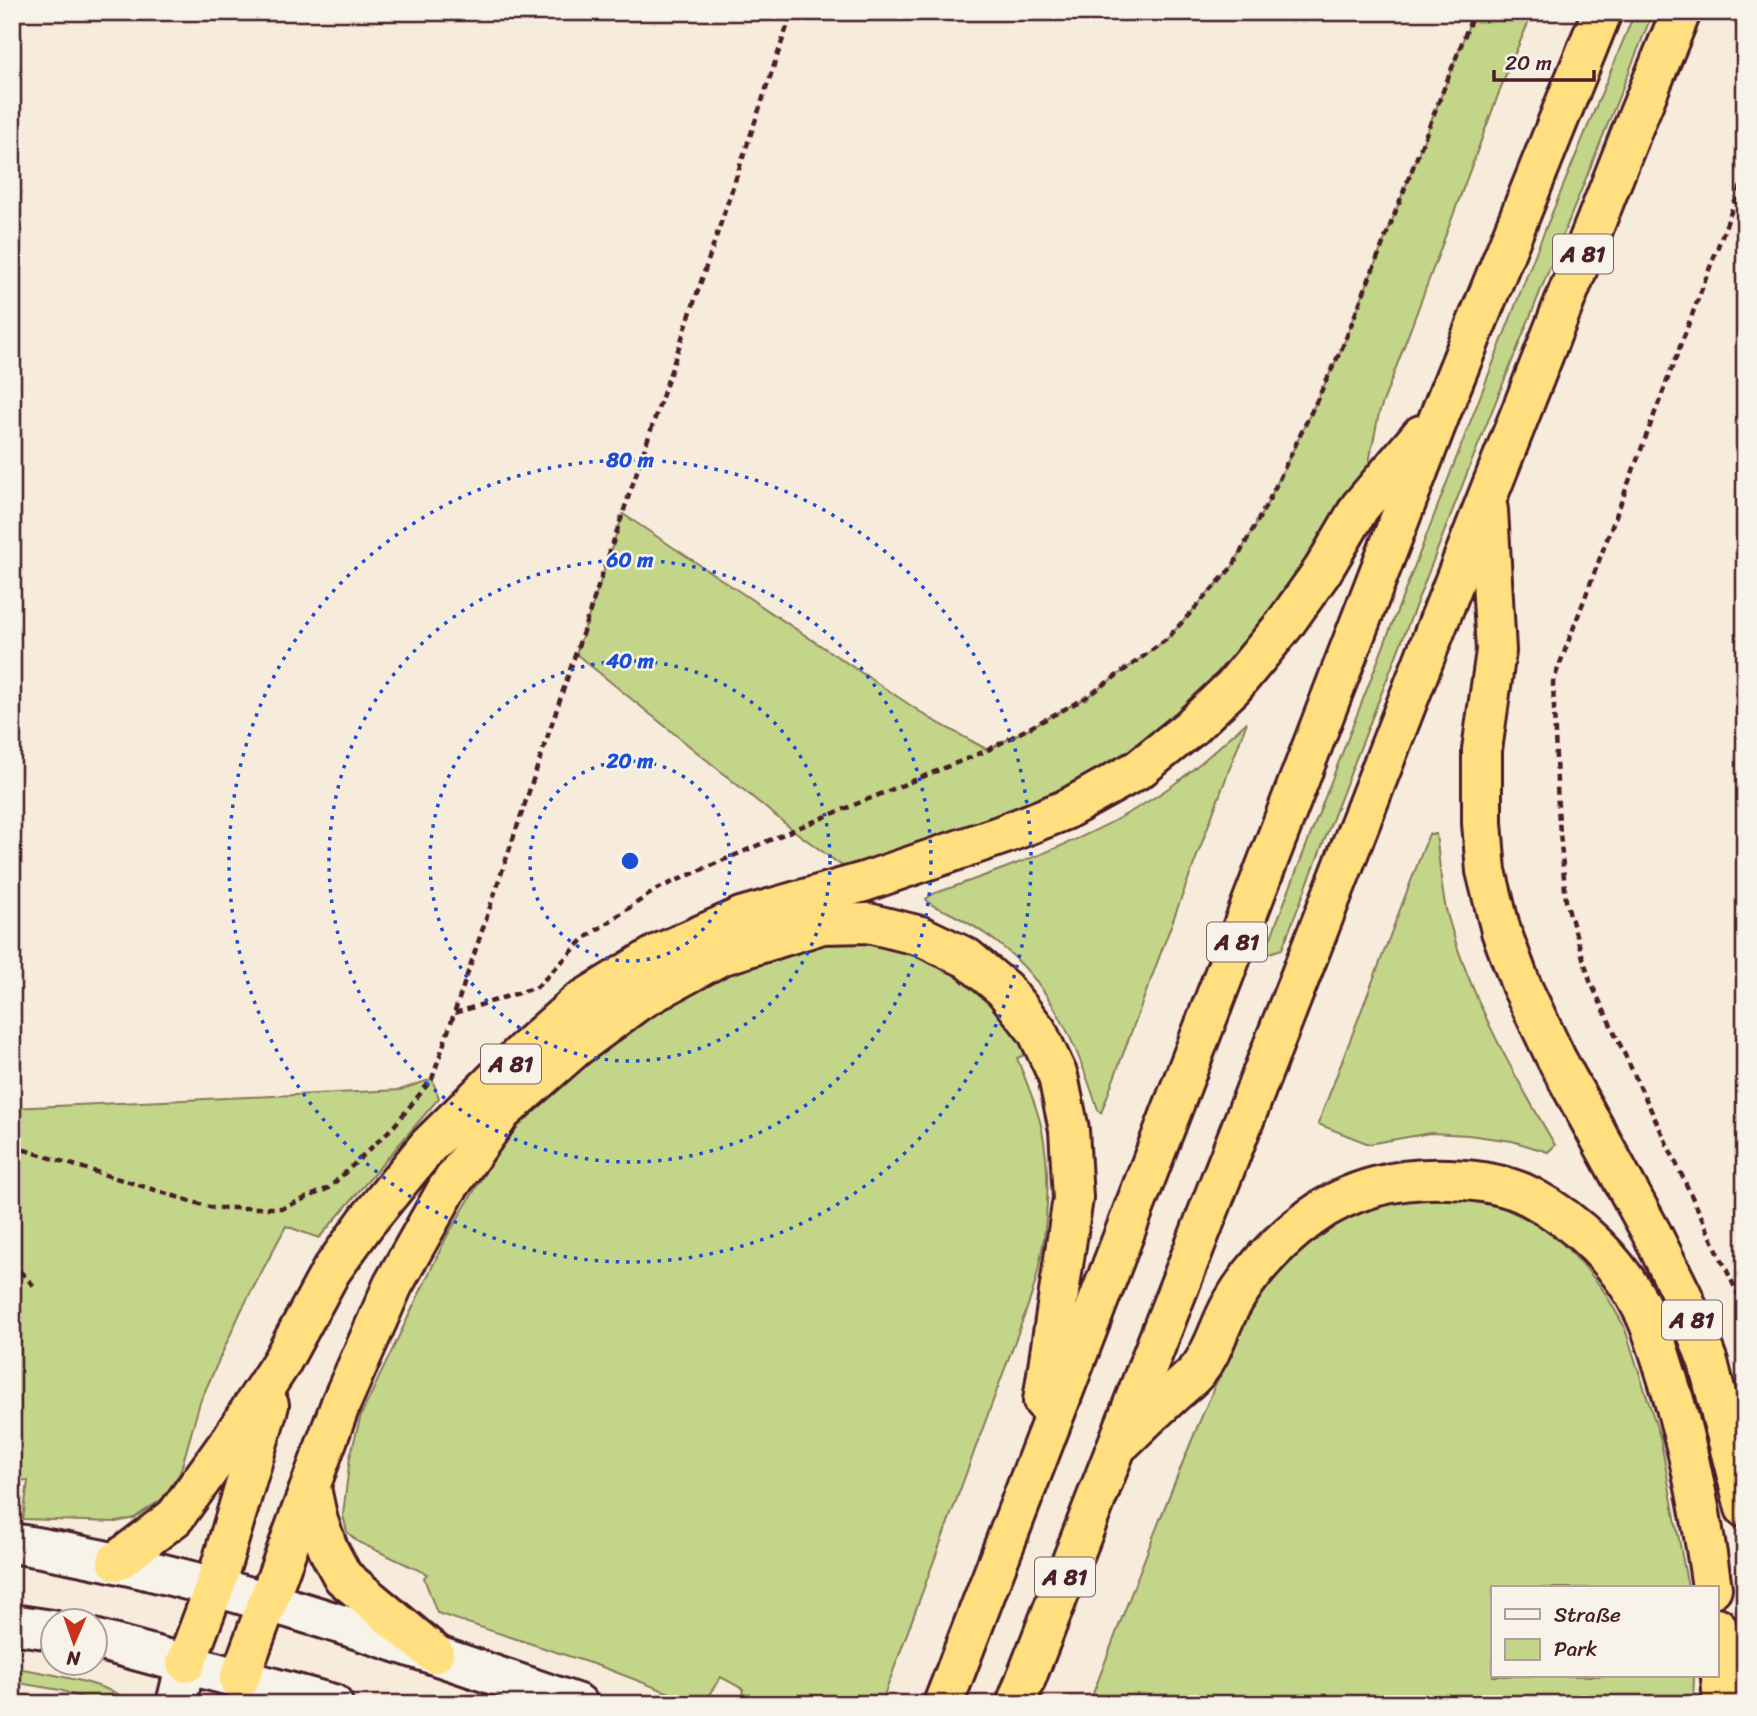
<svg xmlns="http://www.w3.org/2000/svg" width="1757" height="1716" font-family="Sriracha,sans-serif">
	<style>
		.green { fill: #c3d589; stroke: #867a5a; stroke-width: 2 }
		.lines { fill: none; stroke-linecap: round; stroke-linejoin: round }
		.minor-casing { stroke: #4a1f2b; stroke-width: 44 }
		.secondary-casing { stroke: #4a1f2b; stroke-width: 44 }
		.motorway-casing { stroke: #4a1f2b; stroke-width: 44 }
		.path { stroke: #4a1f2b; stroke-width: 4.5; stroke-dasharray: 7 5; stroke-linecap: butt }
		.minor { stroke: #f7f3e8; stroke-width: 38 }
		.secondary { stroke: #f7f3e8; stroke-width: 38 }
		.motorway { stroke: #ffdf80; stroke-width: 38 }
		.ring { fill: none; stroke: #1d4ed8; stroke-width: 3.5; stroke-dasharray: 3.5 7 }
		.labels { text-anchor: middle; stroke-width: 5; stroke-linejoin: round; paint-order: stroke }
		.shield { fill: #f7f3e8; stroke: #7e5f64; stroke-width: 2 }
		.shield-label { font-size: 23px; font-weight: bold; fill: #4a1f2b }
		.centre { fill: #1d4ed8; stroke: #f7f3e8; stroke-width: 3.5 }
		.ring-label { font-size: 21px; text-anchor: middle; font-weight: bold; fill: #1d4ed8; stroke: #f7f3e8; stroke-width: 5; stroke-linejoin: round; paint-order: stroke }
	</style>
	<rect width="100%" height="100%" fill="#f7ebdb"/>
	<filter id="ink" filterUnits="userSpaceOnUse"><feTurbulence type="fractalNoise" baseFrequency=".0143" numOctaves="2"/><feDisplacementMap in="SourceGraphic" scale="14" xChannelSelector="R" yChannelSelector="G"/><feConvolveMatrix kernelMatrix="1 2 1 2 8 2 1 2 1" color-interpolation-filters="sRGB"/></filter>
	<g filter="url(#ink)">
		<g class="green">
			<path d="M1474,12H1533L1506,74L1379,413L1360,507L1139,769L864,882L793,830L576,654L623,514L931,719L988,750L1087,697L1166,640L1233,566L1269,500L1342,348Z"/>
			<path d="M1635,12H1653L1471,463L1282,949L1264,955L1538,247Z"/>
			<path d="M1247,722L1101,1113L1098,1110C1078,1048 1052,985 999,944C984,932 966,921 948,912C940,908 931,907 926,899L933,894C1015,865 1101,836 1173,785C1199,766 1223,743 1247,722Z"/>
			<path d="M1429,834H1436C1440,863 1441,896 1450,924C1473,1003 1514,1075 1555,1145L1548,1152L1512,1141L1468,1135L1430,1133L1369,1144L1318,1124Z"/>
			<path d="M862,940C888,945 917,951 940,964C975,983 1011,1017 1025,1055L1017,1058C1026,1082 1037,1105 1042,1130C1051,1175 1048,1226 1038,1271C1034,1292 1025,1313 1018,1333L881,1704H743V1689L721,1677L706,1699L693,1702L605,1668L437,1613L424,1578L427,1574L358,1542L347,1532L343,1515L350,1457L361,1415L447,1236L509,1133L548,1091L595,1050L701,983L760,957L818,944Z"/>
			<path d="M432,1079L439,1098L319,1238L286,1226L241,1311L200,1402L180,1473L162,1499L134,1518L116,1522L23,1519L28,1481L12,1478V1108L400,1090Z"/>
			<path d="M1432,1198L1472,1201L1504,1208L1533,1222L1557,1238L1584,1266L1604,1291L1624,1326L1660,1437L1688,1588H1493V1676H1694L1693,1704H1089C1128,1603 1165,1501 1208,1402C1230,1351 1249,1292 1292,1255C1318,1232 1355,1210 1389,1202C1403,1200 1418,1200 1432,1198Z"/>
			<path d="M12,1667C40,1672 113,1683 131,1704H99L60,1690L12,1682Z"/>
			<path d="M12,1693L77,1704H12Z"/>
		</g>
		<g class="lines">
			<defs>
				<path id="minor" d="M176,1704L186,1663"/>
				<g id="secondary">
					<path d="M12,1543C207,1574 393,1640 578,1704"/>
					<path d="M12,1624L52,1630"/>
					<path d="M94,1639L333,1704"/>
				</g>
				<g id="motorway">
					<path d="M1488,510L1496,651L1482,750V823L1486,871L1501,931L1521,985L1556,1058L1651,1232L1683,1297L1708,1362L1745,1508"/>
					<path d="M1123,1441C1140,1424 1158,1407 1176,1391C1184,1384 1193,1377 1199,1369C1213,1352 1219,1327 1230,1307C1250,1271 1276,1243 1310,1218C1350,1188 1400,1177 1449,1179C1476,1180 1507,1184 1531,1197C1578,1222 1621,1264 1644,1312C1654,1333 1660,1355 1667,1377C1689,1446 1702,1516 1712,1588"/>
					<path d="M311,1488L318,1521L329,1551L343,1577L434,1653"/>
					<path d="M117,1561L175,1517L232,1438L281,1363L331,1271L367,1221L428,1146L523,1052L578,1003L658,954L741,917L864,882L1002,835L1065,810L1139,769L1190,728L1233,687L1284,625L1323,570L1360,507L1421,435"/>
					<path d="M1717,1627L1723,1704"/>
					<path d="M186,1663L215,1586L269,1405"/>
					<path d="M239,1680L341,1403L393,1285L447,1189L502,1112L576,1047L638,1001L720,956L822,924L868,923L921,936L967,958L1004,989L1037,1031L1058,1076L1069,1130L1073,1198L1043,1401"/>
					<path d="M943,1704L1441,412L1602,12"/>
					<path d="M1016,1704L1487,498L1633,128L1681,12"/>
				</g>
			</defs>
			<use href="#minor" class="minor-casing"/>
			<use href="#secondary" class="secondary-casing"/>
			<use href="#motorway" class="motorway-casing"/>
			<g class="path">
				<path d="M1745,175L1553,682L1558,809L1566,901L1590,981L1745,1309"/>
				<path d="M455,1013L537,987L585,938L657,889L793,830L988,750L1087,697L1166,640L1233,566L1269,500L1342,348L1474,12"/>
				<path d="M12,1146L213,1208H283L329,1188L394,1126L432,1079L792,12"/>
				<path d="M12,1263L34,1286"/>
			</g>
			<use href="#minor" class="minor"/>
			<use href="#secondary" class="secondary"/>
			<use href="#motorway" class="motorway"/>
		</g>
	</g>
	<g class="ring">
		<circle cx="630" cy="861" r="100"/>
		<circle cx="630" cy="861" r="200"/>
		<circle cx="630" cy="861" r="301"/>
		<circle cx="630" cy="861" r="401"/>
	</g>
	<g class="labels">
		<g class="shield">
			<rect x="1553" y="234.5" width="60" height="39" rx="5"/>
			<rect x="1207" y="922.5" width="60" height="39" rx="5"/>
			<rect x="481" y="1044.5" width="60" height="39" rx="5"/>
			<rect x="1662" y="1300.5" width="60" height="39" rx="5"/>
			<rect x="1035" y="1557.5" width="60" height="39" rx="5"/>
		</g>
		<g class="shield-label">
			<text x="1583" y="262">A 81</text>
			<text x="1237" y="950">A 81</text>
			<text x="511" y="1072">A 81</text>
			<text x="1692" y="1328">A 81</text>
			<text x="1065" y="1585">A 81</text>
		</g>
	</g>
	<circle cx="630" cy="861" r="10" class="centre"/>
	<g class="ring-label">
		<text x="630" y="467">80 m</text>
		<text x="630" y="567">60 m</text>
		<text x="630" y="668">40 m</text>
		<text x="630" y="768">20 m</text>
	</g>
	<rect width="1757" height="1716" fill="none" stroke="#f7f3e8" stroke-width="42"/>
	<rect x="21" y="21" width="1715" height="1674" fill="none" stroke="#4a1f2b" stroke-width="2.5" filter="url(#ink)"/>
	<rect x="1491" y="1586" width="228" height="91" fill="#f7f3e8" stroke="#b29e9c" stroke-width="2"/>
	<rect x="1505" y="1609" width="35" height="10" fill="#f7f3e8" stroke="#b29e9c" stroke-width="2"/>
	<text x="1554" y="1622" font-size="21" fill="#4a1f2b">Straße</text>
	<rect x="1505" y="1639" width="35" height="21" fill="#c3d589" stroke="#b29e9c" stroke-width="2"/>
	<text x="1554" y="1656" font-size="21" fill="#4a1f2b">Park</text>
	<g transform="translate(74 1642) rotate(182)"><circle r="33" fill="#f7f3e8" stroke="#b29e9c" stroke-width="2"/>
	<path d="M0-5L12 26L0 18L-12 26Z" fill="#c8321e"/>
	<text y="-10" font-size="19" font-weight="bold" text-anchor="middle" fill="#4a1f2b">N</text>
	</g>
	<path d="M1494 70v10h100v-10" fill="none" stroke="#4a1f2b" stroke-width="3.5"/>
	<text x="1505" y="70" font-size="21" fill="#4a1f2b" stroke="#f7f3e8" stroke-width="5" paint-order="stroke">20 m</text>
</svg>
